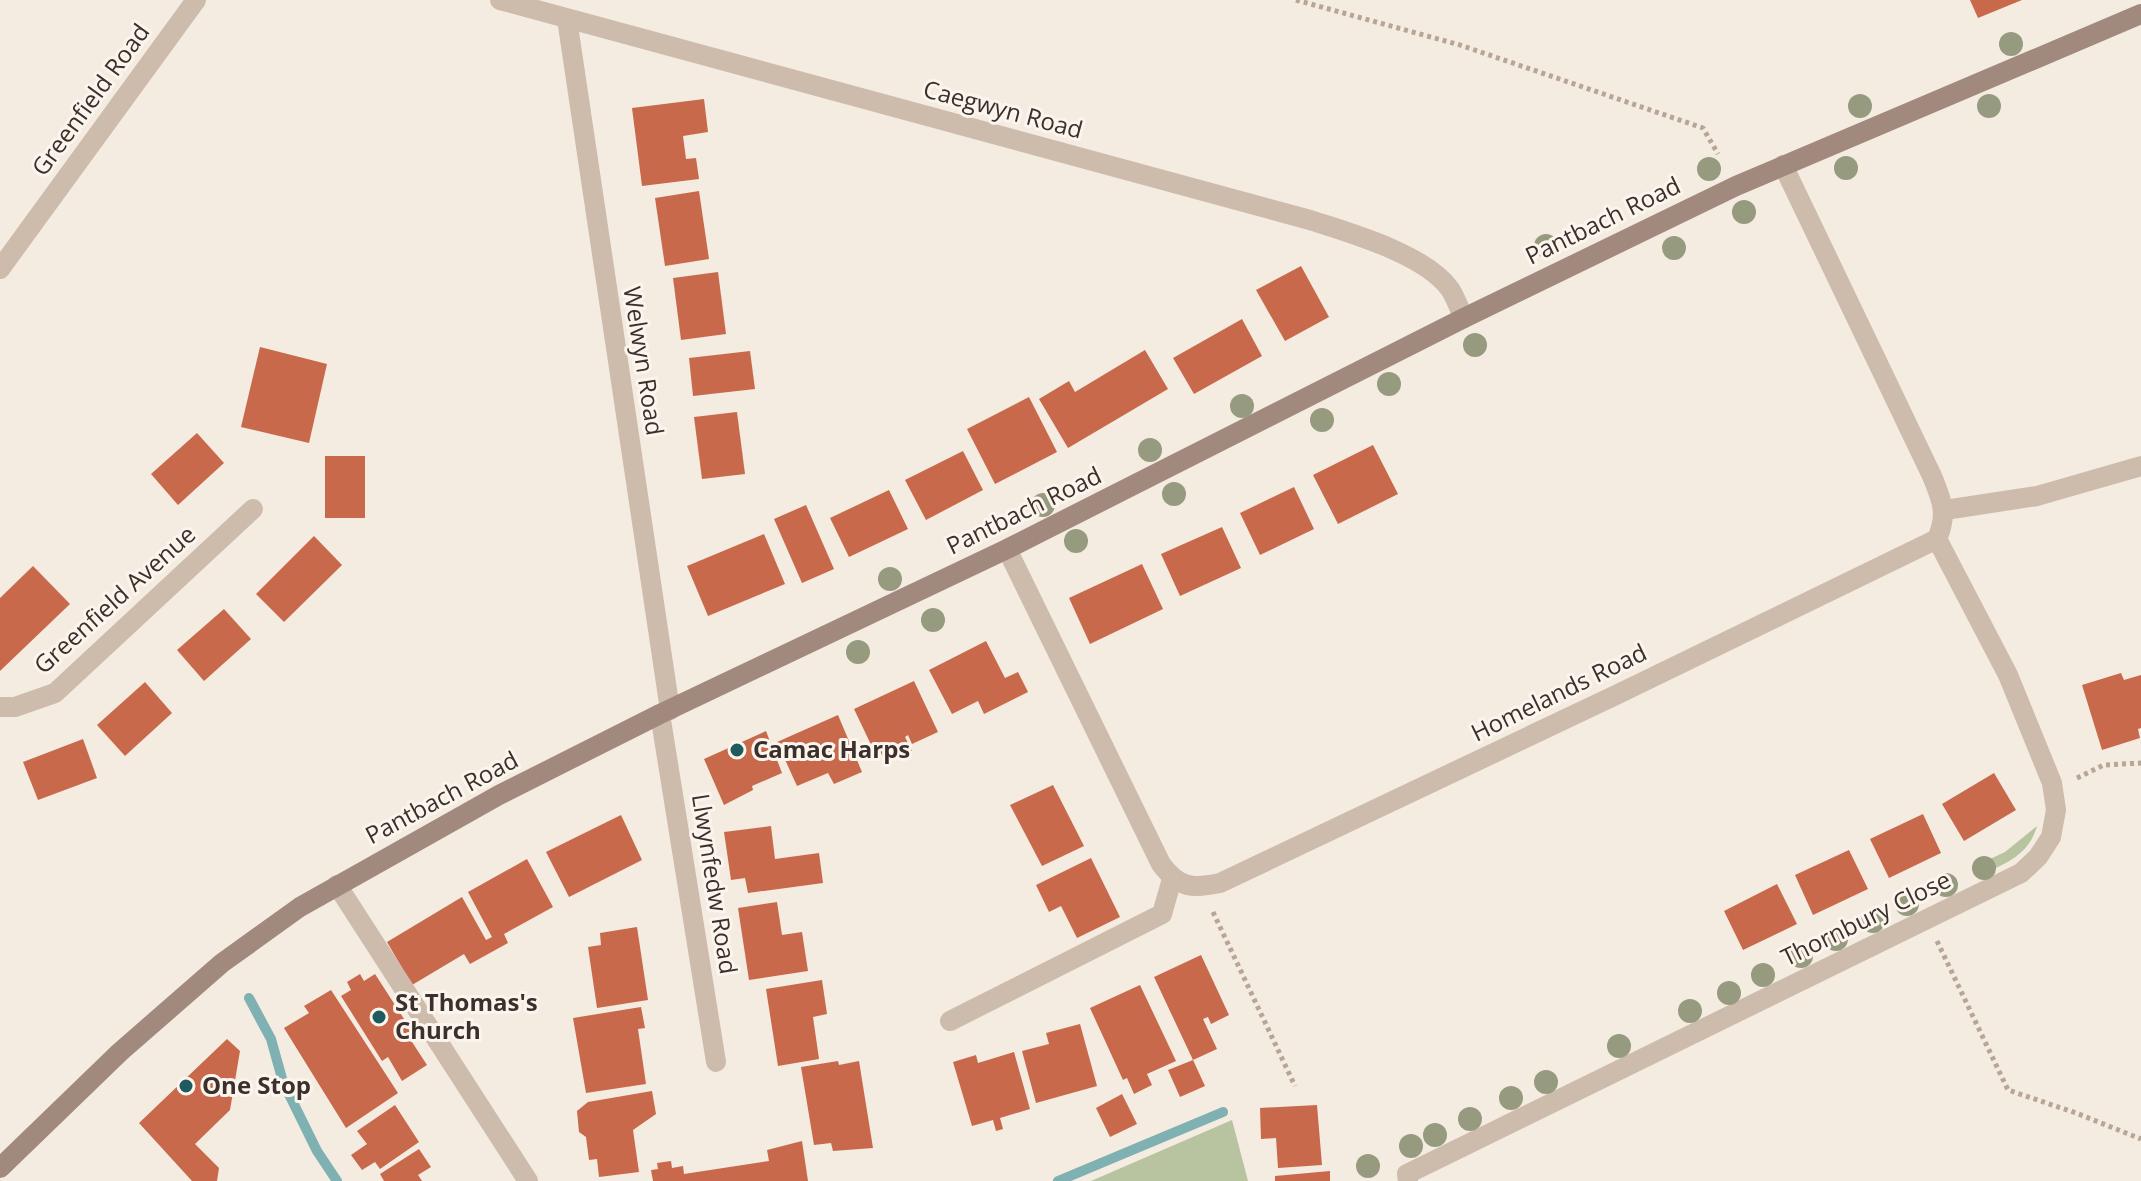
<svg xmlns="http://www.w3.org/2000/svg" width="2141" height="1181" font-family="'Open Sans',sans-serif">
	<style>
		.green { fill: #b8c4a0 }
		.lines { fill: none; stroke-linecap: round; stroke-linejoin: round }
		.stream { stroke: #7fb0b2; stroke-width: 10 }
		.building { fill: #c8694b }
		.path { stroke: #b9a596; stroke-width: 5; stroke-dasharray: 4 4; stroke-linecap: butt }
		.street { stroke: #cdbbac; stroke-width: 20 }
		.secondary { stroke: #a18a7d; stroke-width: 20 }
		.tree { fill: #969b7f }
		.poi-dot { fill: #1f5a5e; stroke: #fbf5ee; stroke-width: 3 }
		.labels { text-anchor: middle; stroke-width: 6; stroke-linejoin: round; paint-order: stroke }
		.street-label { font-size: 24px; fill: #3b302b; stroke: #fbf5ee }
		.poi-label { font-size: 24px; font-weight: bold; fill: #3b302b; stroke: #fbf5ee; text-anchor: start }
	</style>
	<rect width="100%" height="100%" fill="#f4ebe1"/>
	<g class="green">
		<path d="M2037,826C2029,855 2005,864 1980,875L1975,866L2005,852Z"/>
		<path d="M1232,1120L1248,1181H1091Z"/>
	</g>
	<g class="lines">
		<g class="stream">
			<path d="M249,998L271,1039L283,1082L317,1151L337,1181"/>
			<path d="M1058,1181L1223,1112"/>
		</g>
	</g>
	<g class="building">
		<path d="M1970,0H2022L1978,18Z"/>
		<path d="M704,99L708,132L683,136L686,159L696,158L699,179L642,186L632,108Z"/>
		<path d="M699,191L709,259L665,266L655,198Z"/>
		<path d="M1301,266L1329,317L1285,341L1256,290Z"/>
		<path d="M718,272L726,334L681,340L673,278Z"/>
		<path d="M1242,319L1262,356L1194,394L1173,358Z"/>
		<path d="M260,347L327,364L309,443L241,427Z"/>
		<path d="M1145,350L1168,389L1068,448L1039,399L1069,381L1075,392Z"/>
		<path d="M750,351L755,389L693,396L689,358Z"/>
		<path d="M1029,397L1057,452L995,484L967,429Z"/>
		<path d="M737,412L745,474L702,479L694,417Z"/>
		<path d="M197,433L224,463L178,505L151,474Z"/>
		<path d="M1373,445L1398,494L1338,524L1313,475Z"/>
		<path d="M963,451L983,490L926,520L905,480Z"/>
		<rect x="325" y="456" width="40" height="62"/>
		<path d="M1294,487L1314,529L1260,555L1240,513Z"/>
		<path d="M889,490L908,529L849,557L830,518Z"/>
		<path d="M806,505L834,569L802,583L774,519Z"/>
		<path d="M1222,527L1241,568L1180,596L1161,554Z"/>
		<path d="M764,534L785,584L708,616L687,566Z"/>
		<path d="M314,536L342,565L284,622L256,594Z"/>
		<path d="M1142,564L1163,609L1090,644L1069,598Z"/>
		<path d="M33,566L70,604L0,671V598Z"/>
		<path d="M224,609L251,639L204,681L177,650Z"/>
		<path d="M986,641L1005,678L1018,672L1028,692L984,714L978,701L952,714L929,670Z"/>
		<path d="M2121,673L2124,680L2141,675V728L2138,729L2140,738L2102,750L2082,685Z"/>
		<path d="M914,681L938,732L912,744L908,735L905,737L912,751L886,763L879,749L874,751L854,709Z"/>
		<path d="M145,682L172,713L125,756L97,725Z"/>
		<path d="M838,715L862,772L834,784L828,773L797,786L777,742Z"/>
		<path d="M766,731L782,773L752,786L753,790L724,805L704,759Z"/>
		<path d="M83,739L97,778L38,800L23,762Z"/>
		<path d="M1994,773L2016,810L1964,841L1942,804Z"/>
		<path d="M1053,785L1084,846L1042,866L1010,805Z"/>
		<path d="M1923,814L1941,853L1889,878L1870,839Z"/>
		<path d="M621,815L642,860L569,897L546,852Z"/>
		<path d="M771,826L775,859L819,853L823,883L748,893L745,878L731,880L724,832Z"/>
		<path d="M1849,850L1868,889L1813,915L1795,875Z"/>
		<path d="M1091,858L1120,917L1077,938L1061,906L1049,912L1036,885Z"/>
		<path d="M527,859L553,907L504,934L508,943L470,964L464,954L412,985L387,942L462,897L486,940L492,937L468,892Z"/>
		<path d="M1777,884L1797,924L1743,950L1724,911Z"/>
		<path d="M777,902L782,935L802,932L808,971L749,980L738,908Z"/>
		<path d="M637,927L648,1000L597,1008L588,947L601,945L600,933Z"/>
		<path d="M1201,955L1229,1015L1211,1024L1208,1017L1203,1019L1217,1049L1193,1060L1154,977Z"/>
		<path d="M360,974L364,981L375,974L417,1039L412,1042L427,1065L402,1081L388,1057L382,1061L341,996L351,990L347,982Z"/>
		<path d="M822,980L827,1014L813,1017L819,1059L778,1066L766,989Z"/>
		<path d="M1140,985L1176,1061L1147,1074L1152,1085L1134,1094L1127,1078L1123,1080L1090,1008Z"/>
		<path d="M331,990L398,1093L346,1128L284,1028L309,1013L304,1006Z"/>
		<path d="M641,1007L645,1028L638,1029L646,1084L586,1093L573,1018Z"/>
		<path d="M1080,1024L1097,1086L1036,1103L1022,1051L1049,1044L1046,1033Z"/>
		<path d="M227,1039L240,1051L230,1110L195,1144L219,1168L217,1181H192L139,1123Z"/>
		<path d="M1014,1052L1030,1109L1000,1118L1003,1129L996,1131L993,1120L972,1126L953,1062L976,1055L978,1063Z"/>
		<path d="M1193,1060L1205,1086L1180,1097L1168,1070Z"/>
		<path d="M838,1061L839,1065L859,1061L873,1148L833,1151L831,1143L814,1145L801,1067Z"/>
		<path d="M652,1091L656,1114L633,1130L639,1172L599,1177L597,1159L589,1160L586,1137L579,1132L577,1111L588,1102Z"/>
		<path d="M1122,1094L1137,1124L1110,1137L1096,1108Z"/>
		<path d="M395,1105L419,1142L380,1169L375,1162L362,1170L351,1155L367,1144L357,1131Z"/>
		<path d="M1317,1105L1322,1165L1278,1168L1276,1138L1261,1139L1260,1108Z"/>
		<path d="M802,1141L808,1181H653L651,1170L658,1169L657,1163L671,1161L672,1168L683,1166L684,1174L769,1161L767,1150Z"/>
		<path d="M419,1149L431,1167L418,1175L422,1181H384L380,1174Z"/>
		<path d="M1330,1171V1181H1275V1176Z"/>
	</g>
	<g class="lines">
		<g class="path">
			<path d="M1296,0L1460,45L1703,128L1718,154"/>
			<path d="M2077,778L2104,765L2141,763"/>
			<path d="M1213,912L1295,1086"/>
			<path d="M1937,941L2008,1090L2076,1113L2141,1139"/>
		</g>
		<g class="street">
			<path d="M500,0L1310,220C1350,233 1425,254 1450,289C1456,298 1459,309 1464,318"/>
			<path d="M567,19L670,710"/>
			<path d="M0,269L196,0"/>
			<path d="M1945,510L2037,496L2141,466"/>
			<path d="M1007,549L1161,864C1179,888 1192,889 1220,883L1616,695L1937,539C1948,514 1942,500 1932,476L1783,165"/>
			<path d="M0,707H15L55,693L253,509"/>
			<path d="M660,714L716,1062"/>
			<path d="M337,885L528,1181"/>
			<path d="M950,1021L1162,914L1172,879"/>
			<path d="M1408,1181L1407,1174L2021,873L2038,857L2051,837L2056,810L2052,783L2008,675L1937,539"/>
		</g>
		<path class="secondary" d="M0,1168L120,1052L222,963L300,907L499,795L660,714L1007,549L1464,318L1736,186L2141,14"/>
	</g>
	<g class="tree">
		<circle cx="2011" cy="44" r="12"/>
		<circle cx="1860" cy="106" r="12"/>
		<circle cx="1989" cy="106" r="12"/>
		<circle cx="1846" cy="168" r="12"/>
		<circle cx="1709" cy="169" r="12"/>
		<circle cx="1744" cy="212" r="12"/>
		<circle cx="1546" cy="246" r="12"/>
		<circle cx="1674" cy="248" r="12"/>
		<circle cx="1475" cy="345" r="12"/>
		<circle cx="1389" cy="384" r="12"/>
		<circle cx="1242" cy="406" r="12"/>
		<circle cx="1322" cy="420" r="12"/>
		<circle cx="1150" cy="450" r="12"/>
		<circle cx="1174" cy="494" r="12"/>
		<circle cx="1043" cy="505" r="12"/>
		<circle cx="1076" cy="541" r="12"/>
		<circle cx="890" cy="579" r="12"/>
		<circle cx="933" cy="620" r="12"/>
		<circle cx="858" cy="652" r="12"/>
		<circle cx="1984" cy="868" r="12"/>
		<circle cx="1946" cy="885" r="12"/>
		<circle cx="1907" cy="904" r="12"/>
		<circle cx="1873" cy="921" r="12"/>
		<circle cx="1836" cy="939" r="12"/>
		<circle cx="1801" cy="956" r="12"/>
		<circle cx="1763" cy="975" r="12"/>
		<circle cx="1729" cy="993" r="12"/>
		<circle cx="1690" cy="1011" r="12"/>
		<circle cx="1619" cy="1046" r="12"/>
		<circle cx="1546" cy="1082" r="12"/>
		<circle cx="1511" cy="1098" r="12"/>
		<circle cx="1470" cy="1119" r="12"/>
		<circle cx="1435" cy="1135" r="12"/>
		<circle cx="1411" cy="1146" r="12"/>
		<circle cx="1368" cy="1166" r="12"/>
	</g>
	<g class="poi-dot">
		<circle cx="737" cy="750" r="8"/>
		<circle cx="379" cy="1017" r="8"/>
		<circle cx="186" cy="1086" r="8"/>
	</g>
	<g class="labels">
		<g class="street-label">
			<text transform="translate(91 100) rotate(-54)" y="8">Greenfield Road</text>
			<text transform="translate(1003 110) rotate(15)" y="8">Caegwyn Road</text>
			<text transform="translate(1603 221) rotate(-26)" y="8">Pantbach Road</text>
			<text transform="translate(643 361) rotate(81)" y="8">Welwyn Road</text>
			<text transform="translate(1024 511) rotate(-26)" y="8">Pantbach Road</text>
			<text transform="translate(115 600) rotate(-42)" y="8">Greenfield Avenue</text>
			<text transform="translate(1559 693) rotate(-26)" y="8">Homelands Road</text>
			<text transform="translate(442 798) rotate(-28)" y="8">Pantbach Road</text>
			<text transform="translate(714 884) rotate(81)" y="8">Llwynfedw Road</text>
			<text transform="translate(1866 919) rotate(-26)" y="8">Thornbury Close</text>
		</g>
		<g class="poi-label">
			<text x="753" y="758">Camac Harps</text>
			<text x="395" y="1011">St Thomas's<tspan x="395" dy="28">Church</tspan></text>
			<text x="202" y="1094">One Stop</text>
		</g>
	</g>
</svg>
